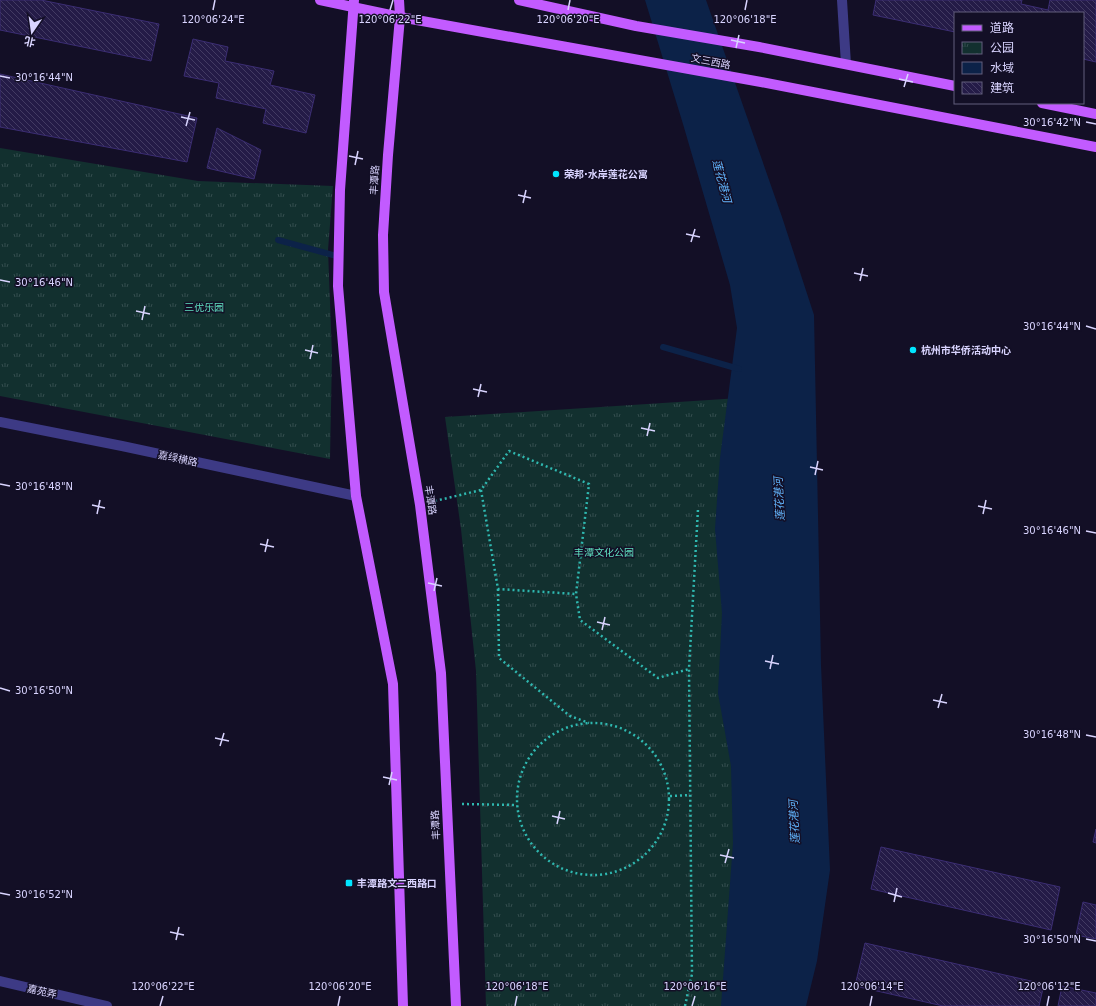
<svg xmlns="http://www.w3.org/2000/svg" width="1096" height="1006" font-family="'DejaVu Sans','Noto Sans SC',sans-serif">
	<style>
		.park { fill: url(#park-tufts) }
		.water { fill: #0c2248 }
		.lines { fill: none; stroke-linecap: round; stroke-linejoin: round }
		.stream { stroke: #0c2248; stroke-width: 6 }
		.building { fill: url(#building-back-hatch); stroke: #3b2d73 }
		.path { stroke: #2fb8b0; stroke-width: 2.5; stroke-dasharray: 2 3; stroke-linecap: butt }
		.minor { stroke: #3d3a85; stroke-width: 10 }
		.major { stroke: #c25bff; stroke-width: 10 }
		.ticks { fill: none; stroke: #d9d4ff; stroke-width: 1.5 }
		.poi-dot { fill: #00e5ff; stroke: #130f26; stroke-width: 1.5 }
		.labels { text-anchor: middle; stroke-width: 3; stroke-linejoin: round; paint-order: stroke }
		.street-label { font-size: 10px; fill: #d9d4ff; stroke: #130f26 }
		.poi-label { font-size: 10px; font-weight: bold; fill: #d9d4ff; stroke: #130f26; text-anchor: start }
		.park-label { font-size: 10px; fill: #5fe0c0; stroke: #130f26 }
		.water-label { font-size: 11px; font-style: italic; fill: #62b6ff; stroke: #130f26 }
		.ticks-label { font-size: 10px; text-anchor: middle; fill: #d9d4ff; stroke: #130f26; stroke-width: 3; stroke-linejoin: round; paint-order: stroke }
	</style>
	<defs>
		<pattern id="park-tufts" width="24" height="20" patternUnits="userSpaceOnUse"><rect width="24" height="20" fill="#12302f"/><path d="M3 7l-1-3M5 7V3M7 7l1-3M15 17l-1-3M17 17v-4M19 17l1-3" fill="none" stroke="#344d4e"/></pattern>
		<pattern id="building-back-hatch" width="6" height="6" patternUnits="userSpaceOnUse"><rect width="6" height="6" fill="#241b47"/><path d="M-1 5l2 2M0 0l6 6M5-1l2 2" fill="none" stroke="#433b63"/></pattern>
	</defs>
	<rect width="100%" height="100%" fill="#130f26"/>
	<g class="park">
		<path d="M0,148L198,181L333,186L328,250L332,355L330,459L0,396Z"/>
		<path d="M740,398L732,1006H486L476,671L461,529L445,417Z"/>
	</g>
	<path class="water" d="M645,0H706L782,217L814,315L821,665L830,870L817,961L806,1006H721L733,843L731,766L718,693L722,613L715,529L720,458L737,328L730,285L683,124Z"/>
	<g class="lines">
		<g class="stream">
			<path d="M278,240L340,257"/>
			<path d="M663,347L739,369"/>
		</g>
	</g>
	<g class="building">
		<path d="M0,0H41L159,24L151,61L0,30Z"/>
		<path d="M876,0H1022L1021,4L1048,10L1050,0H1096V62L1083,59V13H955V32L873,15Z"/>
		<path d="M193,39L228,47L225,61L274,71L270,85L315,95L306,133L263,123L266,109L216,98L219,83L184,76Z"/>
		<path d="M0,74L197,118L187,162L0,127Z"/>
		<path d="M217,128L261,150L254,179L207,168Z"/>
		<path d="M1096,829V843L1093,842Z"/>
		<path d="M881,847L1060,887L1051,930L871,889Z"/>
		<path d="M1083,902L1096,905V939L1076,935Z"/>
		<path d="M865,943L1044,984L1039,1006H943L855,986Z"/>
		<path d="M1062,986L1096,993V1006H1058Z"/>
	</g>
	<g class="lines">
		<g class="path">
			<path d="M481,490L498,589L576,594"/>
			<path d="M435,501L481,490L509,451L589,484L576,594L580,620L658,678L689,669"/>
			<path d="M498,589L499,658L570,716L589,723"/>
			<circle cx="593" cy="799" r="76"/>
			<path d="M670,796L690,795"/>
			<path d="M462,804L517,805"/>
			<path d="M685,1006L692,974L689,669L698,509"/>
		</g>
		<g class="minor">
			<path d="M842,0L846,64"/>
			<path d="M0,422L122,446L356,496"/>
			<path d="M0,981L107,1006"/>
		</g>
		<g class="major">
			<path d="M320,0L400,17L761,82L1096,147"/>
			<path d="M354,0L340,190L338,286L356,496L393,684L403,1006"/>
			<path d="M399,0L400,17L388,155L383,235L384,292L420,505L441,673L456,1006"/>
			<path d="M519,0L636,26L759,47L955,86"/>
			<path d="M1042,103L1096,114"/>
		</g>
	</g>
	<path class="ticks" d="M213,10L215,0M390,10L393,0M568,10L570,0M745,10L747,0M731,40L745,43M736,48L739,35M0,76L10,78M899,79L913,82M904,87L908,74M181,117L195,120M1086,122L1096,124M186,126L190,112M349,156L363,159M355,165L358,151M518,195L531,198M523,203L526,190M686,234L700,237M691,242L695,229M854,273L868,276M0,280L10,282M860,281L863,268M136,311L150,314M142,320L145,306M1086,326L1096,329M305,350L318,353M310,359L313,345M473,389L487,392M478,397L481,384M641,428L655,431M647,436L650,423M810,467L823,470M815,475L818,461M0,484L10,486M92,505L105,508M978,506L992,509M97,514L100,500M983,514L986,500M1086,531L1096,533M260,544L274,547M265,552L268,539M428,583L442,586M434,591L437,578M597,622L610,625M602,630L605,617M765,661L779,664M770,669L773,655M0,688L10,691M933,700L947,703M938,708L942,694M1086,735L1096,737M215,738L229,741M220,746L224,733M383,777L397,780M389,785L392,772M552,816L565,819M557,824L560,811M720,855L734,858M725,863L729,849M0,893L10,895M888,893L902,897M894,902L897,888M170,932L184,935M1086,939L1096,941M176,940L179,927M160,1006L163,996M338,1006L340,996M515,1006L517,996M692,1006L695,996M870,1006L872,996M1047,1006L1049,996"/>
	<g class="poi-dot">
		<circle cx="556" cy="174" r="4"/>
		<circle cx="913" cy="350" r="4"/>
		<rect x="345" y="879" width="8" height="8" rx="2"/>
	</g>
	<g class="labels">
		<g class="street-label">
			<text transform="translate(711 61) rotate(11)" y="4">文三西路</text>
			<text transform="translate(374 180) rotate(-86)" y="4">丰潭路</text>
			<text transform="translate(178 458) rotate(12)" y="4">嘉绿横路</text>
			<text transform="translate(431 500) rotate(81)" y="4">丰潭路</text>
			<text transform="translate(435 825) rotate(-93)" y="4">丰潭路</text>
			<text transform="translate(42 991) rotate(13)" y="4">嘉苑弄</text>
		</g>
		<g class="poi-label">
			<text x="564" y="178">荣邦·水岸莲花公寓</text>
			<text x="921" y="354">杭州市华侨活动中心</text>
			<text x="357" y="887">丰潭路文二西路口</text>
		</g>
		<g class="park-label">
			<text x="204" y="311">三优乐园</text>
			<text x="604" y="556">丰潭文化公园</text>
		</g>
		<g class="water-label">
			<text transform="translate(722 181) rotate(75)" y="4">莲花港河</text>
			<text transform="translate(779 499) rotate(-93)" y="4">莲花港河</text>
			<text transform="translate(794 822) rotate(-93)" y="4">莲花港河</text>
		</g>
	</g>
	<g class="ticks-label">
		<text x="213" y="23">120°06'24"E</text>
		<text x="390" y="23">120°06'22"E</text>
		<text x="568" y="23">120°06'20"E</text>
		<text x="745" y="23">120°06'18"E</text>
		<text x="44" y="81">30°16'44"N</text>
		<text x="1052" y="126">30°16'42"N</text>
		<text x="44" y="286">30°16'46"N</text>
		<text x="1052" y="330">30°16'44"N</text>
		<text x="44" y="490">30°16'48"N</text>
		<text x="1052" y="534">30°16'46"N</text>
		<text x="44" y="694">30°16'50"N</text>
		<text x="1052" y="738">30°16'48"N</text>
		<text x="44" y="898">30°16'52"N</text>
		<text x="1052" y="943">30°16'50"N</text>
		<text x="163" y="990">120°06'22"E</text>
		<text x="340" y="990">120°06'20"E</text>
		<text x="517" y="990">120°06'18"E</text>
		<text x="695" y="990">120°06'16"E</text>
		<text x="872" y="990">120°06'14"E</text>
		<text x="1049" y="990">120°06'12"E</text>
	</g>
	<rect x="954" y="12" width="130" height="92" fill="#130f26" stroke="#625e7d"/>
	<rect x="962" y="25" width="20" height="6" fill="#c25bff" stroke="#625e7d"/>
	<text x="990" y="32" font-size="12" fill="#d9d4ff">道路</text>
	<rect x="962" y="42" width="20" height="12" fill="url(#park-tufts)" stroke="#625e7d"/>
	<text x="990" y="52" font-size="12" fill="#d9d4ff">公园</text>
	<rect x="962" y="62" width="20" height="12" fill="#0c2248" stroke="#625e7d"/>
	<text x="990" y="72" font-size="12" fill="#d9d4ff">水域</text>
	<rect x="962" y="82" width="20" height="12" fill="url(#building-back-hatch)" stroke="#625e7d"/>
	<text x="990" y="92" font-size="12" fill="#d9d4ff">建筑</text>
	<g transform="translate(32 32) rotate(193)" stroke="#130f26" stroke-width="3" paint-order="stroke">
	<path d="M0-3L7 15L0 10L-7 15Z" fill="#d9d4ff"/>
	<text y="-6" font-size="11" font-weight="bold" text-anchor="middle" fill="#d9d4ff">北</text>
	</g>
</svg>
